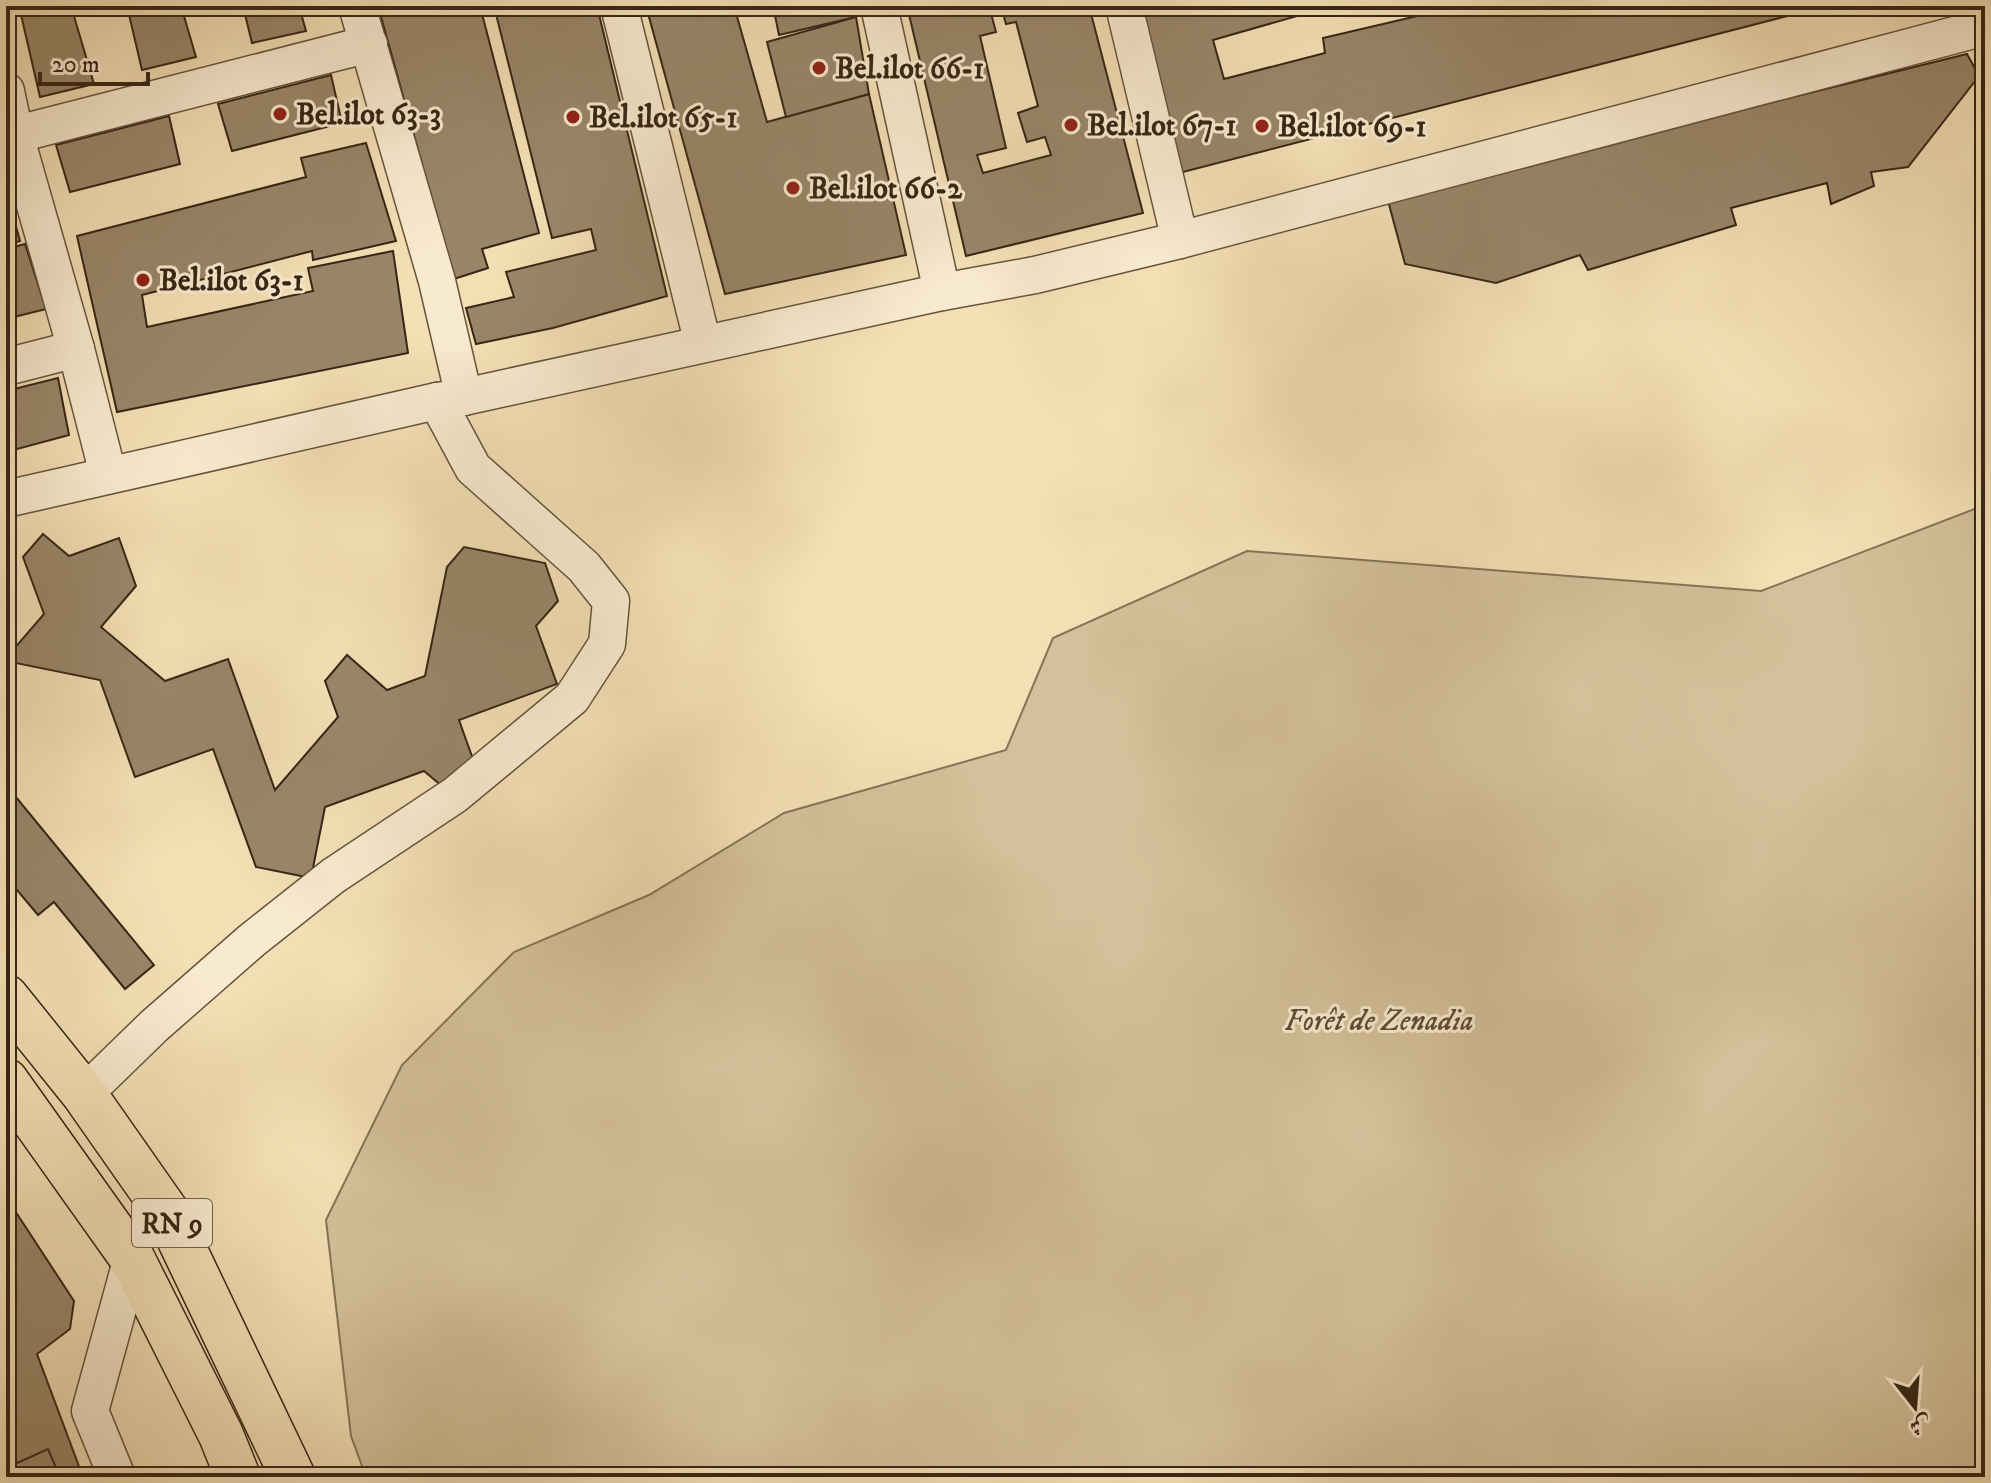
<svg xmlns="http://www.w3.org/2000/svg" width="1991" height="1483" font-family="'IM FELL DW Pica',Amiri,serif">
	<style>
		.green { fill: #d4c09a; stroke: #867358; stroke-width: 2 }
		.building { fill: #998669; stroke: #372616; stroke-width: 2 }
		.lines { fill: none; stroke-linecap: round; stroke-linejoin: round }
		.minor-casing { stroke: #66543e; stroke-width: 39 }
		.major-casing { stroke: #372616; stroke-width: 47 }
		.minor { stroke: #f8eacf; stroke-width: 36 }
		.major { stroke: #f4dfb5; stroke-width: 44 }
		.poi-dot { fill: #8f2418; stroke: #f8eacf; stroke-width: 3 }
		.labels { text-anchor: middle; stroke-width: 6; stroke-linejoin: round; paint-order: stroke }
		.shield { fill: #f8eacf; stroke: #71614e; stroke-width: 2 }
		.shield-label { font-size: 28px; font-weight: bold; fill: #372616 }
		.poi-label { font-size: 30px; font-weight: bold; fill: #372616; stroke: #f8eacf; text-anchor: start }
		.park-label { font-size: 30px; font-style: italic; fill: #5e4c37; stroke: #f8eacf }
	</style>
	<rect width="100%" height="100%" fill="#f4dfb5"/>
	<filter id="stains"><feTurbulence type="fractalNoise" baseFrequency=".0025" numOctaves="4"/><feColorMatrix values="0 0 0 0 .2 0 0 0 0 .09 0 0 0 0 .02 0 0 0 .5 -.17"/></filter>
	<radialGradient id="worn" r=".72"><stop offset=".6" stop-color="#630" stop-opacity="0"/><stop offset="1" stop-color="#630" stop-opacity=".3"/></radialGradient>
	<path class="green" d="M1985,505V1477H366L351,1436L326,1220L402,1065L514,952L649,895L784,813L1006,750L1053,638L1247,551L1761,591Z"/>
	<g class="building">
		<path d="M19,6H71L94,84L40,97Z"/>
		<path d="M127,6H181L196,57L142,70Z"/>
		<path d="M243,6H299L306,31L252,43Z"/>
		<path d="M378,6H480L539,233L482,249L488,268L454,279Z"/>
		<path d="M494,6H597L667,296L553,328L476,344L466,308L514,297L506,272L596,250L591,229L552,238Z"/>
		<path d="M646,6H734L767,122L869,94L906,255L725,294Z"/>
		<path d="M773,6H853L856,17L779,35Z"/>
		<path d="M907,6H989L996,32L980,36L1006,148L977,155L983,173L1051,155L1045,137L1027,142L1018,113L1038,106L1016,22L1006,24L1001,6H1089L1143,213L966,256Z"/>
		<path d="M1136,6H1332L1213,40L1224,79L1325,53L1323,38L1460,6H1826L1175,174Z"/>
		<path d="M856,17L869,94L786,117L767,42Z"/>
		<path d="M1967,54L1979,76L1908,167L1871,172L1874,186L1831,204L1827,183L1731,208L1736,225L1588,270L1580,255L1496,283L1405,264L1387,197Z"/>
		<path d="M331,75L342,123L232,151L218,104Z"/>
		<path d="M169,116L180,164L70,192L56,145Z"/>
		<path d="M366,143L396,241L313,260L312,251L142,295L147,327L313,291L308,268L393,251L408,353L117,412L77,236L306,177L301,158Z"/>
		<path d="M6,189L20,241L6,245Z"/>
		<path d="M25,244L46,309L6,319V249Z"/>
		<path d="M58,378L69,435L6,452V391Z"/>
		<path d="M43,534L69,556L119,538L136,586L101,627L165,681L228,659L275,790L338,717L325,681L347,655L387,690L425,676L447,567L464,547L545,563L558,601L536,626L557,684L459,720L474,762L449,792L424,771L325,807L311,878L256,867L213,749L135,777L100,680L6,661V658L44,614L23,557Z"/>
		<path d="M6,785L154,965L125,989L54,902L38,915L6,877Z"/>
		<path d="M6,1197L74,1301L70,1329L37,1354L83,1477H6Z"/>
		<path d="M48,1449L60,1477H6V1468Z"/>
	</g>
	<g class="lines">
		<defs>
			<g id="minor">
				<path d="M357,6L437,281L464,397"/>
				<path d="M619,6L703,344"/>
				<path d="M879,6L942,292"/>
				<path d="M1124,6L1180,240"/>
				<path d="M6,91L15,135L76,349L108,474"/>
				<path d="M6,137L369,44"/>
				<path d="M6,367L76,349"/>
				<path d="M6,499L437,401L464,397L942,292L1035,275L1180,240L1985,27"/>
				<path d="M84,1094L154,1026L251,941L333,876L455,795L572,698L607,644L611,601L584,567L473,468L437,401"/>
				<path d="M117,1477L90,1411L132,1258"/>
			</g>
			<g id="major">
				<path d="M6,997L84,1094L166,1211L293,1477"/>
				<path d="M6,1081L132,1258L221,1435L238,1477"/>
			</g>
		</defs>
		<use href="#minor" class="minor-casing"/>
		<use href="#major" class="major-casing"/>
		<use href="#minor" class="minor"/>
		<use href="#major" class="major"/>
	</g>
	<g class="poi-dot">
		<circle cx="819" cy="68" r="8"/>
		<circle cx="280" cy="114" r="8"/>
		<circle cx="573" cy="117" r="8"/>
		<circle cx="1071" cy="125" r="8"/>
		<circle cx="1262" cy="126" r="8"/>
		<circle cx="793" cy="188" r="8"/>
		<circle cx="143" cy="280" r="8"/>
	</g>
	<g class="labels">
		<rect class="shield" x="132" y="1199" width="80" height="48" rx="6"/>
		<g class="shield-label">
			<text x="172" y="1233">RN 9</text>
		</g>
		<g class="poi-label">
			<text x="835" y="78">Bel.ilot 66-1</text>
			<text x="296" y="124">Bel.ilot 63-3</text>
			<text x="589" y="127">Bel.ilot 65-1</text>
			<text x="1087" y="135">Bel.ilot 67-1</text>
			<text x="1278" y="136">Bel.ilot 69-1</text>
			<text x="809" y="198">Bel.ilot 66-2</text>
			<text x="159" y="290">Bel.ilot 63-1</text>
		</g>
		<g class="park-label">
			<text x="1379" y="1030">Forêt de Zenadia</text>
		</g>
	</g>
	<rect width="1991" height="1483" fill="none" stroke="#f4dfb5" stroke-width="32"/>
	<rect x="8" y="8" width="1975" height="1467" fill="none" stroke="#372616" stroke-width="4"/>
	<rect x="16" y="16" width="1959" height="1451" fill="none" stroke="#372616" stroke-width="2"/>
	<g transform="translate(1915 1407) rotate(163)" stroke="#f8eacf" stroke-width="6" paint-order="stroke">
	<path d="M0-6L14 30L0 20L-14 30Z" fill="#372616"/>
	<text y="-12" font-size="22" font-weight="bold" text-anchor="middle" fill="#372616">ش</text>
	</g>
	<path d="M40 72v12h108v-12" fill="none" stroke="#372616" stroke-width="4"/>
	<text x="52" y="72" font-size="24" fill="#372616" stroke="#f8eacf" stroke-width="6" paint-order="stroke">20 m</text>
	<rect width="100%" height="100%" filter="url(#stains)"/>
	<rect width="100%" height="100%" fill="url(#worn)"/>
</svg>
